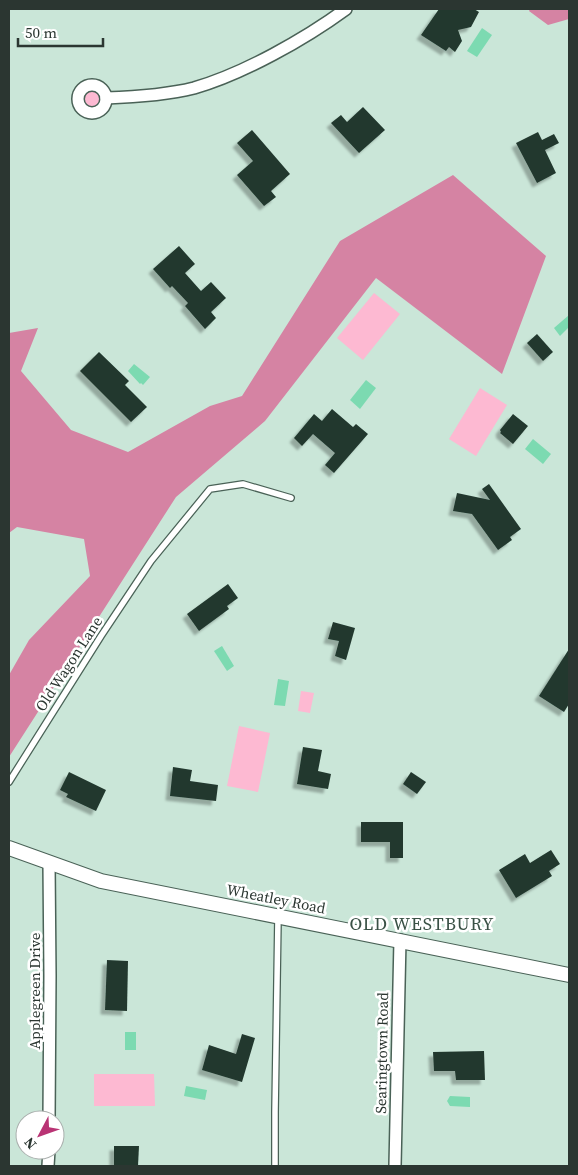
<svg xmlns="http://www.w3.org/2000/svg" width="578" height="1175" font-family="'Source Serif 4',serif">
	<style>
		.green { fill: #fdb9d2 }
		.forest { fill: #d583a3 }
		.water { fill: #7cdab1 }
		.building { fill: #22392f; filter: url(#shadow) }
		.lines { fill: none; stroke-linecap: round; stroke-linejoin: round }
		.service-casing { stroke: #4a6257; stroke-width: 8 }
		.minor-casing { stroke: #4a6257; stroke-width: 14 }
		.tertiary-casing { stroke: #4a6257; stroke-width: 16 }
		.service { stroke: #fff; stroke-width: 5.5 }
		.minor { stroke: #fff; stroke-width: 11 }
		.tertiary { stroke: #fff; stroke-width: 14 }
		.labels { text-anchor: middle; stroke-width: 5; stroke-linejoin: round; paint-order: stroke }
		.street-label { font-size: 15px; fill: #2b3631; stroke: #fff }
		.quarter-label { font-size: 18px; letter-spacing: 1px; fill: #395145; stroke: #fff }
	</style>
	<defs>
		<filter id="shadow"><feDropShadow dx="-4.5" dy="4.5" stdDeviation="1" flood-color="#0004"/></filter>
	</defs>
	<rect width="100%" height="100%" fill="#cae6d8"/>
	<g class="green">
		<circle cx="92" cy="99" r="8"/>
		<path d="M374,293L400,314L363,360L337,338Z"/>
		<path d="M480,388L507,405L476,456L449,439Z"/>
		<path d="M301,691L314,693L310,713L298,711Z"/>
		<path d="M239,726L270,733L258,792L227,786Z"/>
		<path d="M94,1074H154L155,1106H94Z"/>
	</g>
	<g class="forest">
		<path d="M530,9H569V19L548,25L529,11Z"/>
		<path d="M453,175L546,256L502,374L376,278L265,421L176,497L9,757V675L29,640L90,576L84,539L17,527L9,533V333L38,328L21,371L71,430L128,452L210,406L242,396L340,241Z"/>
	</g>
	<g class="water">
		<path d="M482,28L492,35L477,57L467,51Z"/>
		<path d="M569,315V327L560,336L554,328Z"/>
		<path d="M134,364L150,377L143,385L141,383L140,384L128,371Z"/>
		<path d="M366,380L376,388L360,409L350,400Z"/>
		<path d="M533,439L551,454L543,464L525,449Z"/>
		<path d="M222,646L234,666L227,671L214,651Z"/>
		<path d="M278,679L289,681L285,706L274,705Z"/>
		<rect x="125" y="1032" width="11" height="18"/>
		<path d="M186,1086L207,1090L205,1100L184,1096Z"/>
		<path d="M450,1096L470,1097V1107L450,1106L447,1101Z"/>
	</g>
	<g class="building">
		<path d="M439,9H474L479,12L471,27L458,30L462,41L455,52L449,47L446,51L421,35Z"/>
		<path d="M363,107L385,130L359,153L331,123L341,115L347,122Z"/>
		<path d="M252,130L290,174L271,191L276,197L264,206L237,175L253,161L237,143Z"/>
		<path d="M538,132L542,140L554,134L559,143L545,150L556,173L537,183L516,143Z"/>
		<path d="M179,246L195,264L185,273L201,291L211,282L226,298L211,312L216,318L205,329L185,306L188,303L172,286L170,288L153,269Z"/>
		<path d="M537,334L553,352L543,361L527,343Z"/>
		<path d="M99,352L129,381L125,385L147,407L131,422L80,371Z"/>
		<path d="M332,409L353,427L356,424L368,434L334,473L325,465L335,453L313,434L302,446L294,438L314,414L322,421Z"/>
		<path d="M513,414L528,426L513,444L500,433L501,432L500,430Z"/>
		<path d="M489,484L521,529L510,537L512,540L498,550L472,514L453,511L457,493L490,500L482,489Z"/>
		<path d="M228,584L238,598L227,606L229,609L199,631L187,614Z"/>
		<path d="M333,622L355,628L346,660L335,656L339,641L328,639Z"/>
		<path d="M569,649V704L564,712L539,696Z"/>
		<path d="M303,747L322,750L318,771L331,774L328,789L297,784Z"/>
		<path d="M173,767L192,770L190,781L218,785L216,801L170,796Z"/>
		<path d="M69,772L106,790L96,811L66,797L68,794L60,790Z"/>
		<path d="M411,772L426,782L417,794L403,784Z"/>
		<path d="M361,822H403V858H390V842H361Z"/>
		<path d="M551,850L560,864L549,871L552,876L516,898L499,870L525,854L530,863Z"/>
		<path d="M107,960L128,961L127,1011L105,1010Z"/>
		<path d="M242,1034L255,1038L242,1082L202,1070L209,1045L236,1054Z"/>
		<path d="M484,1051L485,1080H456L455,1071H434L433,1052Z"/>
		<path d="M114,1146H139L138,1166H114Z"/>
	</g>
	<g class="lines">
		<defs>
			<g id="service">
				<path d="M9,782L101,636L151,561L210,489L243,484L291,498"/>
				<path d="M275,1166V1112L278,917"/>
			</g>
			<g id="minor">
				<circle cx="92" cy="99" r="14"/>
				<path d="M106,98C135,97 166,95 194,88C243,74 305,39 346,9"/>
				<path d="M49,1120L50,976L49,863"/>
				<path d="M48,1166L49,1150"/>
				<path d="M395,1166L400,940"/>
			</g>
			<path id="tertiary" d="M9,848L101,881L569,975"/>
		</defs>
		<use href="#service" class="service-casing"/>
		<use href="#minor" class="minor-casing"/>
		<use href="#tertiary" class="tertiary-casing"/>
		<use href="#service" class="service"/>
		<use href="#minor" class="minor"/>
		<use href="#tertiary" class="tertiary"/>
	</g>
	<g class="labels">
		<g class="street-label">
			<text transform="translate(69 664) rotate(-57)" y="5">Old Wagon Lane</text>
			<text transform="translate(276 899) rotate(11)" y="5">Wheatley Road</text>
			<text transform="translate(35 991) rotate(-90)" y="5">Applegreen Drive</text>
			<text transform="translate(382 1053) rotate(-89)" y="5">Searingtown Road</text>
		</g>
		<g class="quarter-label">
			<text x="422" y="930">OLD WESTBURY</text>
		</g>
	</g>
	<rect width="578" height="1175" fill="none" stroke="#2b3631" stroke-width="20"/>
	<g transform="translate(40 1135) rotate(229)"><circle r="24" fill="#ffffff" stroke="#aaafad"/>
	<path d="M0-4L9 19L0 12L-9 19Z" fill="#b93374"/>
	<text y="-8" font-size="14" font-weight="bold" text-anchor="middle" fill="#2b3631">N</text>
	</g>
	<path d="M18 38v8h85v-8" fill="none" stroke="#2b3631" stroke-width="2.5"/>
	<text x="25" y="38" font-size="15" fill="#2b3631" stroke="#ffffff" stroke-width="4" paint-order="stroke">50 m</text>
</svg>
